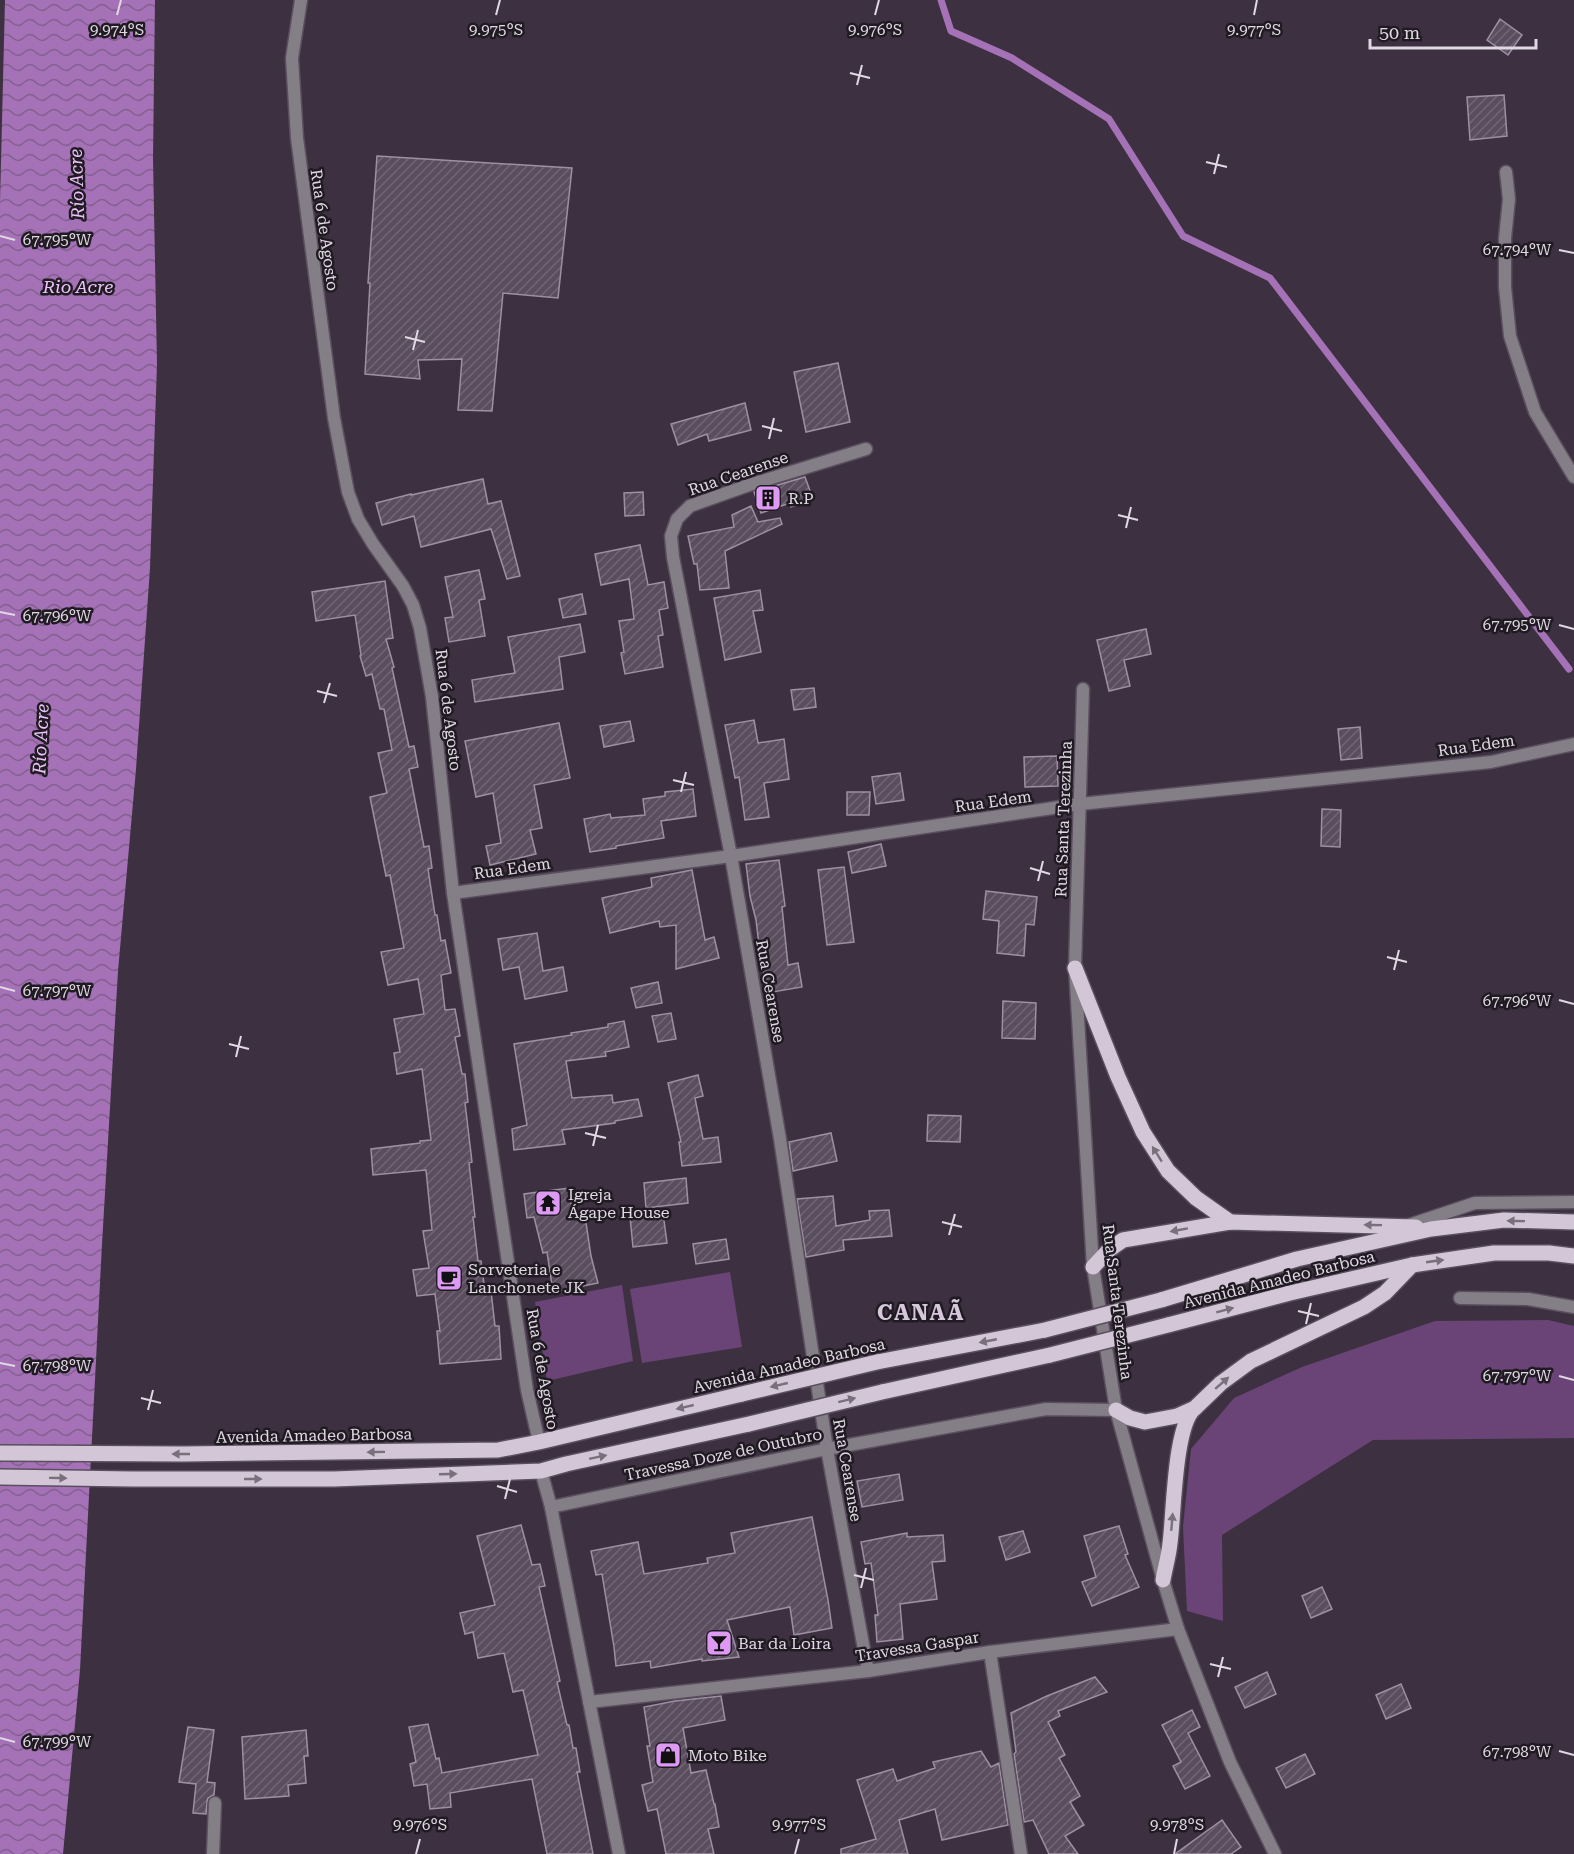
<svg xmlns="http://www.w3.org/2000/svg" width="1574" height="1854" font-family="'Roboto Serif',serif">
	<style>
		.green { fill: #6a4477 }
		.water { fill: url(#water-waves) }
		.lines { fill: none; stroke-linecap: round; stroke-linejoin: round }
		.stream { stroke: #a571b7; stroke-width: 7 }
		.building { fill: url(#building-hatch); stroke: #9e90a3; stroke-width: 1.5 }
		.pedestrian-casing { stroke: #5a4f5e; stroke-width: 15 }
		.minor-casing { stroke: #5a4f5e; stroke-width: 15 }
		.tertiary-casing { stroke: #5a4f5e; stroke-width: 15 }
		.primary-casing { stroke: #5a4f5e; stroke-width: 18 }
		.pedestrian { stroke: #847e86; stroke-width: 12 }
		.minor { stroke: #847e86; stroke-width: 12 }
		.tertiary { stroke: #847e86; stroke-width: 12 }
		.primary { stroke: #d2c6d7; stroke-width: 15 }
		.primary-bridge-casing { stroke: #5a4f5e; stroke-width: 18; stroke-linecap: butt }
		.primary-bridge { stroke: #d2c6d7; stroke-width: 15 }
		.oneway { fill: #79707c }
		.ticks { fill: none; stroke: #e0d8e2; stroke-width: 2 }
		.labels { text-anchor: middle; stroke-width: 5; stroke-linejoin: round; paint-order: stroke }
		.street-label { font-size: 16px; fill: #e0d8e2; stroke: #201b22 }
		.poi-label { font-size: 16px; fill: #e0d8e2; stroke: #201b22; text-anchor: start }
		.water-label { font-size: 18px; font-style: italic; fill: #ecc2fa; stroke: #201b22 }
		.district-label { font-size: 22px; font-weight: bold; letter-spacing: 1.5px; fill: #d6c7db; stroke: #201b22 }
		.ticks-label { font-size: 15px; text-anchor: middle; fill: #e0d8e2; stroke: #201b22; stroke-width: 5; stroke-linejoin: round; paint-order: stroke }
	</style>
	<defs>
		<pattern id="water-waves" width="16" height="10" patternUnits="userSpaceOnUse" patternTransform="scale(1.5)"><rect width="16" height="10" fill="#a571b7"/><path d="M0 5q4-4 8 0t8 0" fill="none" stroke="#83608f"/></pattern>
		<pattern id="building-hatch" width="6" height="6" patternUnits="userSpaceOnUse" patternTransform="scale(1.5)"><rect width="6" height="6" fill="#5a4d5e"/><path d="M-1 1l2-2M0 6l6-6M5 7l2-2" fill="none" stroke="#716675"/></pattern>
	</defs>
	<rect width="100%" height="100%" fill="#3d3141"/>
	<g class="green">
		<path d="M730,1272L742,1347L642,1363L630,1289Z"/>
		<path d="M622,1285L633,1361L547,1381L535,1302Z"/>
		<path d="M1548,1320L1574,1326V1438L1373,1440L1222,1535L1223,1621L1187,1611L1183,1527L1191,1449L1234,1398L1302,1367L1435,1321Z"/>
	</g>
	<path class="water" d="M5,0H155L153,158L157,364L150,568L136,769L118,971L102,1244L80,1670L63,1854H0V202Z"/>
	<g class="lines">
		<path class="stream" d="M941,0L951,31L1012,58L1109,119L1183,236L1270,278L1569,669"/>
	</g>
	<g class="building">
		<path d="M1500,19L1522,35L1508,55L1487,40Z"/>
		<path d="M1504,95L1507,136L1470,140L1467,97Z"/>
		<path d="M377,156L572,168L558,298L503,293L492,411L458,410L462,359L418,360L420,379L365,374L370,283H368Z"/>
		<path d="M838,363L850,422L806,432L794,372Z"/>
		<path d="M745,403L751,430L709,441L707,434L678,445L671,424Z"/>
		<path d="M805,477L813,499L791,507L790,503L761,513L754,492Z"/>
		<path d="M483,479L488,504L501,501L520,576L507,579L491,529L421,547L414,516L382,525L376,503L411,494V495Z"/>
		<path d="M643,492L644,515L625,516L624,493Z"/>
		<path d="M751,506L758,522L780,518L782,524L725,551L729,588L700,590L697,564H694L688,536L734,527L732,515Z"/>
		<path d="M640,545L648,585L664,582L668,608L659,610L663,635L658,636L663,667L625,674L621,653L624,652L619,621L634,619L629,579L601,585L595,554Z"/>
		<path d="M479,570L485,599L479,600L485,636L449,642L445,618L453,617L445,577Z"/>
		<path d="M385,581L393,638L386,639L394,667L392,668L409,747L414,746L418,767L409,769L424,847L429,846L432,868L428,869L435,915H437L441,941L445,940L451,973L441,975L445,1010L455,1009L460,1036L455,1037L462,1074H465L468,1102L465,1103L472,1162L469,1163L475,1217H473L478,1261H481L485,1292L491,1291L495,1326H499L501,1359L440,1364L437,1331H440L435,1294L417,1296L413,1270L429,1268L423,1231L432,1230L426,1170L373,1175L371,1149L420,1143V1141L431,1140L422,1069L397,1074L394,1053L400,1052L394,1019L424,1014L418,979L388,985L381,952L404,948L390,875L386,876L370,797L387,793L378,753L392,750L384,709H380L372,674L366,676L360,656L361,655L355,615L316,621L312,592Z"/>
		<path d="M760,590L763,610L753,611L761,652L725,660L714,598Z"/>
		<path d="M582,594L586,614L563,618L559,599Z"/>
		<path d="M580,624L585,652L559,657L563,689L475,702L472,680L515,673L508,637Z"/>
		<path d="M1146,629L1151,654L1124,660L1130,686L1109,691L1097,640Z"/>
		<path d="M814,688L816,707L794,710L791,690Z"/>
		<path d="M754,720L758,743L784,739L789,779L764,783L769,817L745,820L739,777L735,778L725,725Z"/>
		<path d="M630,721L634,741L604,747L600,726Z"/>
		<path d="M559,723L570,778L534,785L542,828L530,830L536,854L490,865L486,846L501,843L493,793L476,797L465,741Z"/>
		<path d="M1360,727L1362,758L1341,760L1338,729Z"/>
		<path d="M1057,756L1058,786L1025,787L1024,757Z"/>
		<path d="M900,773L904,800L876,804L872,777Z"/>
		<path d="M693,789L696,816L661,821L664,838L616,846V848L590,852L584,819L610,814L611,818L645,815L643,799L665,796V792Z"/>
		<path d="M847,792H870L869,815H847Z"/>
		<path d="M1322,809L1341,810L1340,847L1321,846Z"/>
		<path d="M881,844L886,866L852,873L848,852Z"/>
		<path d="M779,860L785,906L782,907L788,965L798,963L802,987L767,993L760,953L756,920L750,896L746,864Z"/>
		<path d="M844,867L854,942L827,945L818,870Z"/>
		<path d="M692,870L705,940L714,937L719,958L676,969V925L660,927L659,921L610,933L602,898L652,887L651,878Z"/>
		<path d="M986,891L1037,897L1034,925L1026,924L1024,956L997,953L999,921L983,919Z"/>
		<path d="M537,933L543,971L563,967L567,991L525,999L519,967L503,970L498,939Z"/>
		<path d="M658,982L662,1003L636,1008L631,988Z"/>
		<path d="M1003,1001L1036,1003L1035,1039L1002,1038Z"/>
		<path d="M671,1013L676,1039L658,1042L652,1016Z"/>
		<path d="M624,1021L629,1047L605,1052L606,1056L566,1061L572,1098L612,1095L613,1103L638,1099L642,1116L615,1121V1123L562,1130L565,1144L514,1150L512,1129L527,1125L514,1044L572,1035L571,1033L608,1027V1024Z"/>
		<path d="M698,1075L703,1096L695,1098L703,1139L718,1137L721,1162L682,1166L679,1142H681L668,1083Z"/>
		<path d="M928,1115L961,1116L960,1142L927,1141Z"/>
		<path d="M831,1133L837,1161L793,1171L789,1142Z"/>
		<path d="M686,1178L688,1203L646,1208L644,1183Z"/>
		<path d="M569,1188L573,1217L585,1216L591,1256L598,1283L553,1292L547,1252L543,1253L534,1217L527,1218L524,1194Z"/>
		<path d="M833,1196L836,1226L870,1220L869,1211L889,1210L892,1236L843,1240L844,1250L806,1257L797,1199Z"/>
		<path d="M663,1213L667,1243L633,1247L630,1217Z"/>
		<path d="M726,1239L729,1259L696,1264L693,1244Z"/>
		<path d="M899,1474L903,1500L862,1507L857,1481Z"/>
		<path d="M812,1517L828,1600L832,1628L794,1635L790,1607L727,1620L739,1657L702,1661V1659L651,1668L650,1661L616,1666L614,1647L602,1574L596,1575L591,1551L638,1542L644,1574L708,1563L707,1558L735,1553L731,1533Z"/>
		<path d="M521,1525L532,1565L540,1564L545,1586L539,1587L560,1681L557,1682L567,1725H569L573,1748H576L580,1772H577L593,1854H547L532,1779L450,1793L451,1807L430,1809L427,1784L414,1786L410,1764L416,1762L409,1727L428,1724L436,1759L439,1758L442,1773L538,1755L523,1690L513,1692L504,1653L478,1658L473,1632L465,1634L460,1613L495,1605L477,1536Z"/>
		<path d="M1119,1526L1128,1554L1125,1555L1139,1587L1092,1606L1082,1582L1096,1577L1084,1536Z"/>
		<path d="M1023,1531L1030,1552L1006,1560L999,1537Z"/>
		<path d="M907,1533V1537L943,1535L945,1561L932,1562L937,1599L900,1604L903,1639L877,1642L875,1615H878L871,1563L865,1564L861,1542Z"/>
		<path d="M1322,1587L1332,1609L1311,1618L1302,1596Z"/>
		<path d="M1267,1672L1276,1694L1245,1708L1235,1687Z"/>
		<path d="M1095,1677L1107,1692L1058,1711L1060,1716L1048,1722L1065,1755L1059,1758L1080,1796L1070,1802L1084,1825L1065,1836L1078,1854H1049L1033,1820L1024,1822L1014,1754L1016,1752L1011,1713L1047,1696Z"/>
		<path d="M1401,1684L1411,1708L1386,1719L1376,1695Z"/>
		<path d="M721,1696L725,1720L683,1728L691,1773L706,1770L714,1804H715L719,1827L708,1829L714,1854H666L657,1809L648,1811L642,1785L653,1782L647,1746H650L644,1707L675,1701Z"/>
		<path d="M1192,1710L1200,1727L1188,1733L1210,1776L1185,1789L1173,1766L1181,1762L1162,1725Z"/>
		<path d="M188,1727L214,1730L207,1782L215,1783L214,1795L208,1798L207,1802L206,1814L193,1813L196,1784L179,1782Z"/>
		<path d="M306,1730L308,1756H304L306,1783L288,1785L289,1796L245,1799L242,1737Z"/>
		<path d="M981,1751L991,1767L999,1763L1008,1825L942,1840L935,1809L899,1820L908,1854H841V1849L876,1839L857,1780L893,1769L897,1781L935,1768L933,1762Z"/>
		<path d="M1305,1754L1315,1774L1286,1788L1276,1768Z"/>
		<path d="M1222,1820L1241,1847L1231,1854H1175Z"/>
	</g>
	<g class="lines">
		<defs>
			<g id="pedestrian">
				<path d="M1406,1226L1475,1203L1574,1202"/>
				<path d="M1460,1298L1528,1299L1574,1307"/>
			</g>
			<g id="minor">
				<path d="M301,0L292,58L297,138L334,418L348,492L358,519L373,544L403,586L413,605L420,628L432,697L453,893L527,1390L539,1442"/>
				<path d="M1506,172L1509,199L1505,238V287L1510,336L1535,412L1574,477"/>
				<path d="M866,449L749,485L690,506L677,519L671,536L673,557L731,856L780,1139L827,1449L868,1671"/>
				<path d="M1083,689L1075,968L1093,1267L1116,1410L1163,1580L1178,1629L1230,1762L1275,1854"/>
				<path d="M453,893L731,856L1080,804L1491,762L1574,744"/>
				<path d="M551,1507L827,1449L1046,1409L1116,1410"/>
				<path d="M990,1652L1021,1854"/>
				<path d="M589,1702L868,1671L990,1652L1178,1629"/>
				<path d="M213,1854L215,1803"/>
			</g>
			<path id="tertiary" d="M541,1471L551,1507L619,1854"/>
			<g id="primary">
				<path d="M1075,968L1118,1077L1143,1132L1168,1171L1196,1198L1230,1222"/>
				<path d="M1093,1267L1110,1249L1123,1240L1230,1222L1416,1227"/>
				<path d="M1161,1300L1297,1259L1431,1229L1504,1220L1574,1222"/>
				<path d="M1168,1325L1290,1293L1412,1265L1494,1253H1549L1574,1256"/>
				<path d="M877,1362L1045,1330"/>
				<path d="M882,1392L1050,1355"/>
				<path d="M1116,1410L1130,1418L1145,1422L1177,1416L1195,1408L1221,1383L1251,1361L1364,1307L1385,1293L1412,1265"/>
				<path d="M0,1453L183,1454L498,1450L539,1442L742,1394"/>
				<path d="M0,1477L132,1479H334L541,1471L566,1464L749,1424"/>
				<path d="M1163,1580C1165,1568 1169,1555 1170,1543C1174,1515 1174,1425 1195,1408"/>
			</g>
		</defs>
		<use href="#pedestrian" class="pedestrian-casing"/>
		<use href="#minor" class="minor-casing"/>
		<use href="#tertiary" class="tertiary-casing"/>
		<use href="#primary" class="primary-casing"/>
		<use href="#pedestrian" class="pedestrian"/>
		<use href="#minor" class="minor"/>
		<use href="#tertiary" class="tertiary"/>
		<use href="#primary" class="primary"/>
		<defs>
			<g id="primary-bridge">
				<path d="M1045,1330L1161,1300"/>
				<path d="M1050,1355L1168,1325"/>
				<path d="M742,1394L877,1362"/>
				<path d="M749,1424L882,1392"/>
			</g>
		</defs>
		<use href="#primary-bridge" class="primary-bridge-casing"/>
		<use href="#primary-bridge" class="primary-bridge"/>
	</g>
	<defs><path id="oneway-solid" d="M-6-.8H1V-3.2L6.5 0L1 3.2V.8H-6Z" transform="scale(1.5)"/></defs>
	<g class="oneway">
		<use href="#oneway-solid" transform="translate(1157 1154) rotate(-122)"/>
		<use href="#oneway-solid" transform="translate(1516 1221) rotate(-179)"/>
		<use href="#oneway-solid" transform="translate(1373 1225) rotate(-179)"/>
		<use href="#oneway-solid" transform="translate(1179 1230) rotate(170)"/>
		<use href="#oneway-solid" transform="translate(1435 1261) rotate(-8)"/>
		<use href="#oneway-solid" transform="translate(1225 1310) rotate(-15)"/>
		<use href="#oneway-solid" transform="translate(988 1341) rotate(169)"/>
		<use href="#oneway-solid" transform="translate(1222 1383) rotate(-41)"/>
		<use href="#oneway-solid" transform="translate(779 1385) rotate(167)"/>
		<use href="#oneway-solid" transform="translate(847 1400) rotate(-14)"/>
		<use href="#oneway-solid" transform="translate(685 1407) rotate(167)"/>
		<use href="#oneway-solid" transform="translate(376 1452) rotate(179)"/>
		<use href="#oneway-solid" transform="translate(181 1454) rotate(180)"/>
		<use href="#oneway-solid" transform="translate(598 1457) rotate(-12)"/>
		<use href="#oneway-solid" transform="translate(448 1474) rotate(-2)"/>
		<use href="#oneway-solid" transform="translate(58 1478) rotate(1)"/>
		<use href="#oneway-solid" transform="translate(253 1479)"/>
		<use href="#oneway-solid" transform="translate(1172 1522) rotate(-85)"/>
	</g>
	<path class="ticks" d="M117,15L121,0M496,15L500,0M875,15L879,0M1254,15L1257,0M850,73L870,78M857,85L862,65M1206,162L1227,167M1214,174L1219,154M0,236L15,240M1559,250L1574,253M405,337L425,342M413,350L418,330M762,426L782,431M769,439L774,418M1118,515L1138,520M1126,528L1131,507M0,612L15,615M1559,625L1574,629M317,691L337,696M324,703L330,683M673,780L694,785M681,792L686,772M1030,868L1050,874M1038,881L1043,861M1387,957L1407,962M1394,970L1399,950M0,987L15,991M1559,1000L1574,1004M229,1044L249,1049M236,1057L241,1036M585,1133L606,1138M593,1146L598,1125M942,1222L962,1227M949,1235L955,1214M1298,1311L1319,1316M1306,1324L1311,1303M0,1363L15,1366M1559,1376L1574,1380M141,1398L161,1403M148,1410L153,1390M497,1486L517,1492M505,1499L510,1479M854,1575L874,1580M861,1588L866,1568M1210,1664L1231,1669M1218,1677L1223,1657M0,1738L15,1742M1559,1751L1574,1755M416,1854L420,1839M795,1854L799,1839M1174,1854L1177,1839"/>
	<defs>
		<symbol id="building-square" viewBox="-11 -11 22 22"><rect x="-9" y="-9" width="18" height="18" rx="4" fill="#dd99f4" stroke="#201b22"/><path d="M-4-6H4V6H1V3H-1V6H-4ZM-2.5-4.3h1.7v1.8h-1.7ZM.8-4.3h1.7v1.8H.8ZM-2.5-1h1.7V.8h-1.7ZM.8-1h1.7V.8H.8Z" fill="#111"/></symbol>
		<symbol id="temple-square" viewBox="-11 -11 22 22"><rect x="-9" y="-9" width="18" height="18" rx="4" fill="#dd99f4" stroke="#201b22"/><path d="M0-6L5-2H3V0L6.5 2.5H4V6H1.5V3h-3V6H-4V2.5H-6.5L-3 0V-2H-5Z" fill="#111"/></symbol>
		<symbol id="cafe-square" viewBox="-11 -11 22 22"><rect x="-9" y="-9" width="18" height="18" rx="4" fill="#dd99f4" stroke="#201b22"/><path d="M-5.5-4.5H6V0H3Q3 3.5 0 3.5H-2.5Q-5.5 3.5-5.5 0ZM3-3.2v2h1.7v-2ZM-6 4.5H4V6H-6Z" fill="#111"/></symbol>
		<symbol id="bar-square" viewBox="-11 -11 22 22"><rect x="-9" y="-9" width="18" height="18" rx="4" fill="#dd99f4" stroke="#201b22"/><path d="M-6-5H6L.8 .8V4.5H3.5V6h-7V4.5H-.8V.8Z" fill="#111"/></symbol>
		<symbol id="shop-square" viewBox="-11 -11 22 22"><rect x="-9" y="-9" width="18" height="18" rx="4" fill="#dd99f4" stroke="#201b22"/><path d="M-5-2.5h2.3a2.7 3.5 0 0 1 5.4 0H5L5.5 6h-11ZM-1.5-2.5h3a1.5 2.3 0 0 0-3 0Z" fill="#111"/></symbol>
	</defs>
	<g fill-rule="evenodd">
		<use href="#building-square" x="753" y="483" width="30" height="30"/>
		<use href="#temple-square" x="533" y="1188" width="30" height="30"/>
		<use href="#cafe-square" x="434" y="1263" width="30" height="30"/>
		<use href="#bar-square" x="704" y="1628" width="30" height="30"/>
		<use href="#shop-square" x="653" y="1740" width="30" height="30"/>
	</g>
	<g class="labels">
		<g class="street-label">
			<text transform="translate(325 230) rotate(82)" y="6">Rua 6 de Agosto</text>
			<text transform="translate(738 473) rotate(-19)" y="6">Rua Cearense</text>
			<text transform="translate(449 710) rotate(83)" y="6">Rua 6 de Agosto</text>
			<text transform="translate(1476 745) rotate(-8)" y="6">Rua Edem</text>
			<text transform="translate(993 801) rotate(-8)" y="6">Rua Edem</text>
			<text transform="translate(1063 819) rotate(-88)" y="6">Rua Santa Terezinha</text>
			<text transform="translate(512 868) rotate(-8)" y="6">Rua Edem</text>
			<text transform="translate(771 991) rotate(80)" y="6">Rua Cearense</text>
			<text transform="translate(1279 1279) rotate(-14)" y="6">Avenida Amadeo Barbosa</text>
			<text transform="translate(1118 1302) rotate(83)" y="6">Rua Santa Terezinha</text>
			<text transform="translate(789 1365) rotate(-13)" y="6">Avenida Amadeo Barbosa</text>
			<text transform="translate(543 1369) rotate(80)" y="6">Rua 6 de Agosto</text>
			<text transform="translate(314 1435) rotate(-1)" y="6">Avenida Amadeo Barbosa</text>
			<text transform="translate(723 1454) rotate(-12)" y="6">Travessa Doze de Outubro</text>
			<text transform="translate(848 1470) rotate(80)" y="6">Rua Cearense</text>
			<text transform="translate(917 1646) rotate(-9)" y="6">Travessa Gaspar</text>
		</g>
		<g class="poi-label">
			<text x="788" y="504">R.P</text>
			<text x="568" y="1200">Igreja<tspan x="568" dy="18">Ágape House</tspan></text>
			<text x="468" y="1275">Sorveteria e<tspan x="468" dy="18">Lanchonete JK</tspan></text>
			<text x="738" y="1649">Bar da Loira</text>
			<text x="688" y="1761">Moto Bike</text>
		</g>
		<g class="water-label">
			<text transform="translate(77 184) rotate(-92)" y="6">Río Acre</text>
			<text x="78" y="293">Rio Acre</text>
			<text transform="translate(41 739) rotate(-87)" y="6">Río Acre</text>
		</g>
		<g class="district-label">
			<text x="921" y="1320">CANAÃ</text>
		</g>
	</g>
	<g class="ticks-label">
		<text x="117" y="35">9.974°S</text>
		<text x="496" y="35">9.975°S</text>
		<text x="875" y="35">9.976°S</text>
		<text x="1254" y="35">9.977°S</text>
		<text x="57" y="245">67.795°W</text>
		<text x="1517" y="255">67.794°W</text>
		<text x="57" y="621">67.796°W</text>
		<text x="1517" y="630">67.795°W</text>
		<text x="57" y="996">67.797°W</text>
		<text x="1517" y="1006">67.796°W</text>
		<text x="57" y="1371">67.798°W</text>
		<text x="1517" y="1381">67.797°W</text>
		<text x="57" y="1747">67.799°W</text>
		<text x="1517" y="1757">67.798°W</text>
		<text x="420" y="1830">9.976°S</text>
		<text x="799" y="1830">9.977°S</text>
		<text x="1177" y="1830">9.978°S</text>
	</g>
	<path d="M1370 39v9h166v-9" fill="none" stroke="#e0d8e2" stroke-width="3"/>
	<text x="1379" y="39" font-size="18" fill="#e0d8e2" stroke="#201b22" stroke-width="4.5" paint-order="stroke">50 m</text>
</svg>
